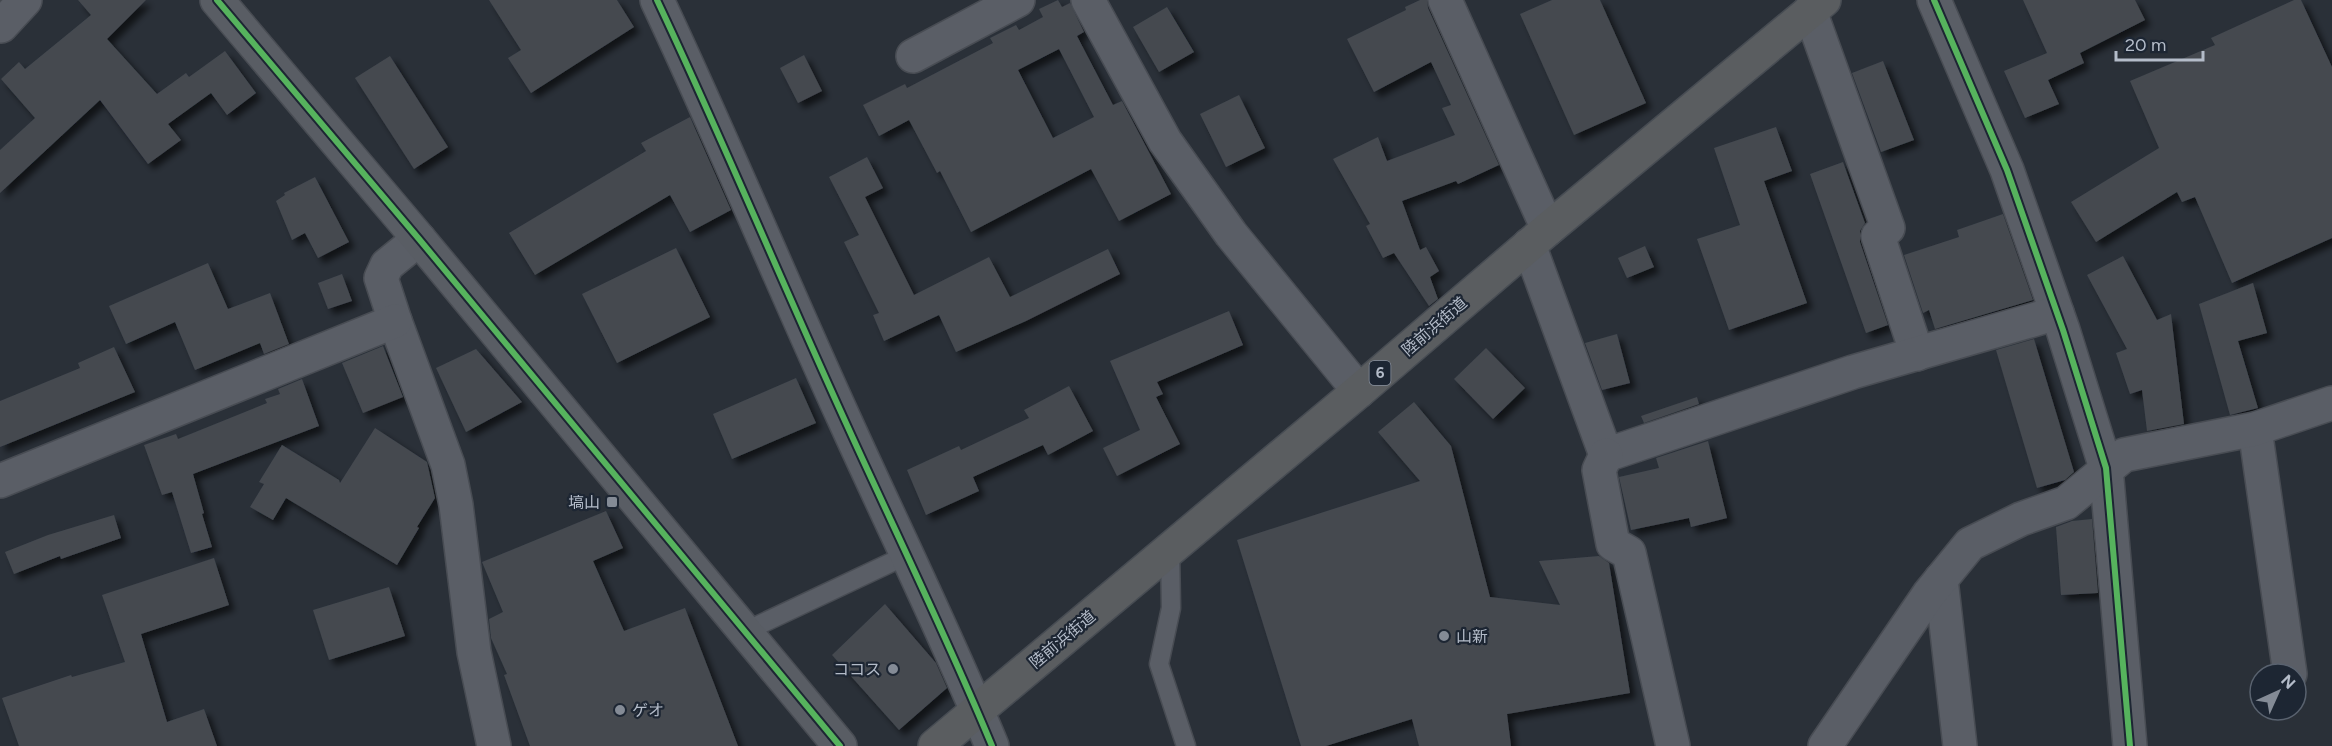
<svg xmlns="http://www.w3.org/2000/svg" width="2332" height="746" font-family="Figtree,'Noto Sans JP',sans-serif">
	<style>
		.building { fill: #444950; fill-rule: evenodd; filter: url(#shadow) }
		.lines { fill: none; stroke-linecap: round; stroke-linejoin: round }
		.lane-casing { stroke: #484c53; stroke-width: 21 }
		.street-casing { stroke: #484c53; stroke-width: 36 }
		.secondary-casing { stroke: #484c53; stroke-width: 36 }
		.highway-casing { stroke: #474c53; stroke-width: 36 }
		.lane { stroke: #5a5e66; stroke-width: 18 }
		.street { stroke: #5a5e66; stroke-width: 33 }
		.secondary { stroke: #595d64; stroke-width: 33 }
		.highway { stroke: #5a5d60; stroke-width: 33 }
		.cycleway-casing { stroke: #1d2633; stroke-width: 10 }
		.cycleway { stroke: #56b35d; stroke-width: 6 }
		.poi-dot { fill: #848b96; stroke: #1d2633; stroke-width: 2 }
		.labels { text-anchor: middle; stroke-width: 4.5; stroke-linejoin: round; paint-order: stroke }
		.shield { fill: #1d2633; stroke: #878f9c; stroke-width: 1.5 }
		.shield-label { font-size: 15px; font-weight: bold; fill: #b4bcc9 }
		.street-label { font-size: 16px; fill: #b4bcc9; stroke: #1d2633 }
		.poi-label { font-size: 16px; fill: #b4bcc9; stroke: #1d2633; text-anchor: end }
	</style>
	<defs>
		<filter id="shadow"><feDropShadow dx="5.5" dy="5.5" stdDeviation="3" flood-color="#0009"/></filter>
	</defs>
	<rect width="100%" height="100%" fill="#2a3038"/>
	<g class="building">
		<path d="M78,0H146L107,39L157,94L186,73L189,77L225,51L256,93L227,115L211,93L168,124L181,140L148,164L100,100L0,193V150L35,118L1,79L19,62L25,69L91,15Z"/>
		<path d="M489,0H617L634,27L531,93L508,58L521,50Z"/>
		<path d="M1058,0L1062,7L1070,3L1084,32L1077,36L1113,105L1122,101L1171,194L1119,221L1091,169L971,232L940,171L937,173L909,120L879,136L863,105L905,84L907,88L993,43L990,38L1016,25L1019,30L1043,17L1039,9ZM1059,49L1094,117L1053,138L1018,70Z"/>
		<path d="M1420,0H1427L1428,8L1499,165L1458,184L1456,181L1402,201L1420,250L1426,247L1439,271L1430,277L1438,299L1429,306L1394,253L1383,258L1366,226L1370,224L1333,159L1378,137L1387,161L1455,135L1442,108L1451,105L1431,62L1374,92L1347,39L1406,10L1405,7Z"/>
		<path d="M1552,0H1600L1646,103L1574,135L1520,14Z"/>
		<path d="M2023,0H2135L2145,20L2080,53L2084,63L2048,80L2059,104L2025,118L2004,71L2047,53Z"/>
		<path d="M2294,0H2301L2332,67V238L2232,283L2195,197L2182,202L2177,192L2096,242L2071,202L2159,148L2130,81L2215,45L2211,38Z"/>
		<path d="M1167,7L1194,52L1159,72L1133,27Z"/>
		<path d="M804,55L822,91L798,103L780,68Z"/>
		<path d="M390,56L448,147L414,169L355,78Z"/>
		<path d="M1883,61L1914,140L1881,152L1852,73Z"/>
		<path d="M1239,95L1265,148L1226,167L1200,114Z"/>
		<path d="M690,117L731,210L690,232L670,195L535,275L509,233L646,151L641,143Z"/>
		<path d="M1776,127L1792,171L1764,181L1807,303L1729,330L1697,239L1740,225L1714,148Z"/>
		<path d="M867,157L883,188L865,197L914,295L989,257L1010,297L1108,249L1120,274L1026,321L956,352L939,315L884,341L873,315L879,313L844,242L859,235L829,177Z"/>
		<path d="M1843,162L1865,223L1860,231V242L1888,325L1866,333L1810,174Z"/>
		<path d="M315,177L349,242L318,258L305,233L292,240L276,201L285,195L284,193Z"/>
		<path d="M2003,214L2033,300L1935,329L1929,310L1923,313L1904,255L1959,237L1957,230Z"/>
		<path d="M1645,246L1654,267L1627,278L1618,258Z"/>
		<path d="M676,248L710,317L617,363L582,294Z"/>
		<path d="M2123,256L2157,320L2171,314L2184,424L2147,431L2142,390L2130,394L2116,353L2127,349L2087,275Z"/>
		<path d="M208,263L228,309L270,293L289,344L264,354L260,343L195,370L175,322L126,344L109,306Z"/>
		<path d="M342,274L352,301L328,309L318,283Z"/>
		<path d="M2253,283L2267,333L2238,341L2258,408L2230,415L2199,304Z"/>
		<path d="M1229,311L1243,345L1157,382L1163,394L1156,397L1180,444L1117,476L1103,448L1140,430L1110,361Z"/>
		<path d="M1617,334L1630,383L1602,390L1585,343Z"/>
		<path d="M2034,339L2074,472L2065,480L2037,488L1996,350Z"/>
		<path d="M383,346L403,397L363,413L342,363Z"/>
		<path d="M114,347L135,392L0,447V401L80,368L78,363Z"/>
		<path d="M1486,348L1525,388L1493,419L1454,379Z"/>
		<path d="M476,349L522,402L466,432L436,368Z"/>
		<path d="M796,378L816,423L732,459L713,414Z"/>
		<path d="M302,379L319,426L193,474L204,513L202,514L212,547L191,553L172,492L162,495L144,445L176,434L178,439L267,403L265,399L280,394L278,389Z"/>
		<path d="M1069,386L1093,431L1048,455L1043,445L973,477L979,491L926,515L907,470L959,446L961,450L1029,418L1024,410Z"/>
		<path d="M1697,397L1699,404L1644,423L1641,416Z"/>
		<path d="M1414,402L1451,446L1490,597L1560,605L1539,561L1599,556L1609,563L1630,693L1507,714L1511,746H1419L1412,719L1326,746H1301L1237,540L1420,481L1378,432Z"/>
		<path d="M375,428L427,462L435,498L417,527L419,528L397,565L286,498L273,520L250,507L264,484L259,482L282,445L339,480L340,483Z"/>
		<path d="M1708,441L1727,518L1691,527L1689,518L1631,530L1619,477L1659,468L1656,458Z"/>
		<path d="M606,511L623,548L593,561L624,631L685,608L738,746H530L504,675L507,674L491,638L489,619L503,612L482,562Z"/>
		<path d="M114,515L121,538L61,559L60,556L14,574L5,552L48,535Z"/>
		<path d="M2092,519L2098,593L2061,595L2056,527L2072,521Z"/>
		<path d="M214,558L229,605L141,634L167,722L204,709L217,746H19L2,698L71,675L72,677L125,662L102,595Z"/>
		<path d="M389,587L405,636L329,660L313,610Z"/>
		<path d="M885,604L936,663L947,688L899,730L832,655Z"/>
	</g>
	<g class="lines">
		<defs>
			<g id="lane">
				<path d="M1170,549L1171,608L1159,664L1186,746"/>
				<path d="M746,631L907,555"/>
			</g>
			<g id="street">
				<path d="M657,0C723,140 782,283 846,423C895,531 947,637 992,746"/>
				<path d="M1088,0L1165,141L1231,234L1359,391"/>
				<path d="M1445,0L1548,229"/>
				<path d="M1934,0L2007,170L2063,330L2106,468L2130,746"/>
				<path d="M1810,11L1888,228L1878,236L1917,354"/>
				<path d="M1,26L25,0"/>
				<path d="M913,56L1018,0"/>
				<path d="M419,239L387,265L381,278L395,321L448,465L456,505L474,652L494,746"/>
				<path d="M1529,245L1606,455L1853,372L2057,313"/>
				<path d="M2255,429L2290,674"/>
				<path d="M1606,455L1599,470L1613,544L1629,553L1673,746"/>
				<path d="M0,481L395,321"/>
				<path d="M1941,579L1960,746"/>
				<path d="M1825,746L1929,594L1970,544L2021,519L2066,503L2124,455L2255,429L2332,403"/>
			</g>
			<path id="secondary" d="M217,0L419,239L840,746"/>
			<path id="highway" d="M935,746L1359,391L1548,229L1824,0"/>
		</defs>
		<use href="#lane" class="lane-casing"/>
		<use href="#street" class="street-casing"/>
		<use href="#secondary" class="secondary-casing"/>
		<use href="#highway" class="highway-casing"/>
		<use href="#lane" class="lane"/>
		<use href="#street" class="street"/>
		<use href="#secondary" class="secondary"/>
		<use href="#highway" class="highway"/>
		<defs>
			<g id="cycleway">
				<path d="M217,0L419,239L840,746"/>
				<path d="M657,0C723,140 782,283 846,423C895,531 947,637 992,746"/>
				<path d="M1934,0L2007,170L2063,330L2106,468L2130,746"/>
			</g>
		</defs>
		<use href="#cycleway" class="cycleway-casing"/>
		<use href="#cycleway" class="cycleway"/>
	</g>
	<g class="poi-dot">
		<rect x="606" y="496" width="12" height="12" rx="3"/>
		<circle cx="1444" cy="636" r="6"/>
		<circle cx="893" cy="669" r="6"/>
		<circle cx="620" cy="710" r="6"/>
	</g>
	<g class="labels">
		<rect class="shield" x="1369.5" y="361" width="21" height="24" rx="4.5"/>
		<g class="shield-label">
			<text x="1380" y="378">6</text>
		</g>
		<g class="street-label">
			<text transform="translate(1434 326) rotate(-41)" y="6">陸前浜街道</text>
			<text transform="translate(1062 639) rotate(-40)" y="6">陸前浜街道</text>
		</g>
		<g class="poi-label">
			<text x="600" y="508">塙山</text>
			<text x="1456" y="642" text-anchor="start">山新</text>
			<text x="881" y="675">ココス</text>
			<text x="632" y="716" text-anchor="start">ゲオ</text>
		</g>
	</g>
	<g transform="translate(2278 692) rotate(45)"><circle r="28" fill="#1d2633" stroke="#59626f" stroke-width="1.5"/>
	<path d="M0-4.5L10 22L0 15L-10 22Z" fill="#848b96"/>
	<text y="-9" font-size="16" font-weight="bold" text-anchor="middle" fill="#b4bcc9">N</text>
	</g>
	<path d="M2116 51v9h87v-9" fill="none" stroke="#b4bcc9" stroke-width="3"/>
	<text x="2125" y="51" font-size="18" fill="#b4bcc9" stroke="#1d2633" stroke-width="4.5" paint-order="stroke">20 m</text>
</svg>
